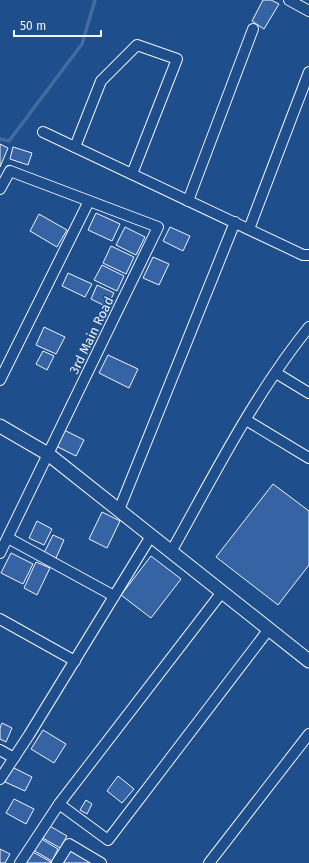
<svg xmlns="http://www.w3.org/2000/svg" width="309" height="863" font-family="'Fira Sans',sans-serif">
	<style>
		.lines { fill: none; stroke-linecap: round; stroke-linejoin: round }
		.stream { stroke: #446ba0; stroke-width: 3.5 }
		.building { fill: #3563a3; stroke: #f2f6ff }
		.minor-casing { stroke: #f2f6ff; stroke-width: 12 }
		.tertiary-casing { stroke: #f2f6ff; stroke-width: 15 }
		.minor { stroke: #1f4e8c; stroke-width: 10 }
		.tertiary { stroke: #1f4e8c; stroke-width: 13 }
		.labels { text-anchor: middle; stroke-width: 3; stroke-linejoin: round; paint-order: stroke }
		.street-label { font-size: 13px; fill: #f2f6ff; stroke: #1f4e8c }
	</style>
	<rect width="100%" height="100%" fill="#1f4e8c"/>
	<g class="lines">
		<path class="stream" d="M0,139L9,141L82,44L95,0"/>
	</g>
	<g class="building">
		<path d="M263,0H271L279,4L264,29L252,21Z"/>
		<path d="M0,144L8,148L0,167Z"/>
		<path d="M13,147L32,153L28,165L10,159Z"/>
		<path d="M96,213L120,224L112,241L88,230Z"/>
		<path d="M39,214L67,230L57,247L30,231Z"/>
		<path d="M125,227L145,237L136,255L116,245Z"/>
		<path d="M170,227L190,236L183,251L163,241Z"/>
		<path d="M111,246L134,257L126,274L103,263Z"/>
		<path d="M153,257L169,264L159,285L143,278Z"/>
		<path d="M102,265L124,276L117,291L94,280Z"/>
		<path d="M68,273L92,284L85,297L62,286Z"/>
		<path d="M97,285L114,293L107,307L91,299Z"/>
		<path d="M44,327L65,337L56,354L36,345Z"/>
		<path d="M43,351L54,356L47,370L36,364Z"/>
		<path d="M108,355L138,369L129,388L99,373Z"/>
		<path d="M64,430L84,440L76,456L56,446Z"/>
		<path d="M273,484L309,511V565L278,605L216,557Z"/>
		<path d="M102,512L120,521L107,548L89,539Z"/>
		<path d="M37,521L52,529L44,545L29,538Z"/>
		<path d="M53,535L64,540L56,558L44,553Z"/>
		<path d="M11,553L33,564L23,584L1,573Z"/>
		<path d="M151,556L181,579L151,618L121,595Z"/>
		<path d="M36,562L50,568L37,595L24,588Z"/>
		<path d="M2,723L12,728L6,742L0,739V728Z"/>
		<path d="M43,730L66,744L54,763L31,749Z"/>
		<path d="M12,767L32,777L25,791L5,782Z"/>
		<path d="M118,776L134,789L122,803L107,791Z"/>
		<path d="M14,799L34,809L26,824L6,813Z"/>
		<path d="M86,800L92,804L87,814L80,810Z"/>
		<path d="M48,825L67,836L60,848L41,837Z"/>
		<path d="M40,838L58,849L52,861L33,850Z"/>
		<path d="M0,849L10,854L5,863H0Z"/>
		<path d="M69,849L93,863H61Z"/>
		<path d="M31,851L51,862L50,863H24Z"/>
	</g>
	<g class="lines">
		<defs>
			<g id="minor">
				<path d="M289,0L309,11"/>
				<path d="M43,132L303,255H309"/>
				<path d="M75,147L101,81L137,45L177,59L132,174"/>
				<path d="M0,189L10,171L158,227L0,553"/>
				<path d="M188,201L253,29"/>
				<path d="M249,229L309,72"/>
				<path d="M276,373L309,393"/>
				<path d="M0,380L89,201"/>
				<path d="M246,420L309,458"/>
				<path d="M119,510L235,222"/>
				<path d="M8,538L114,596"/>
				<path d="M171,552C213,477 254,395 309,327"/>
				<path d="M0,619L75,661"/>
				<path d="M0,750L14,758"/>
				<path d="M0,779L29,735L151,536"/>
				<path d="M59,804L108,840L269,629"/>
				<path d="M20,863L59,804L222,592"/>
				<path d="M57,863L69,844L101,863"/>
				<path d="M209,863L309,734"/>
			</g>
			<path id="tertiary" d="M0,426L48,454L309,661"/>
		</defs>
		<use href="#minor" class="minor-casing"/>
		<use href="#tertiary" class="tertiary-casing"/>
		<use href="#minor" class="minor"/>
		<use href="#tertiary" class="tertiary"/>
	</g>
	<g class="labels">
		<g class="street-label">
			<text transform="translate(91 335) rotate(-64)" y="5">3rd Main Road</text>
		</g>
	</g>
	<path d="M14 30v6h87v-6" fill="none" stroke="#f2f6ff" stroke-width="2"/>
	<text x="20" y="30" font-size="12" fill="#f2f6ff" stroke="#1f4e8c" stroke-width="3" paint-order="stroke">50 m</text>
</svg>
